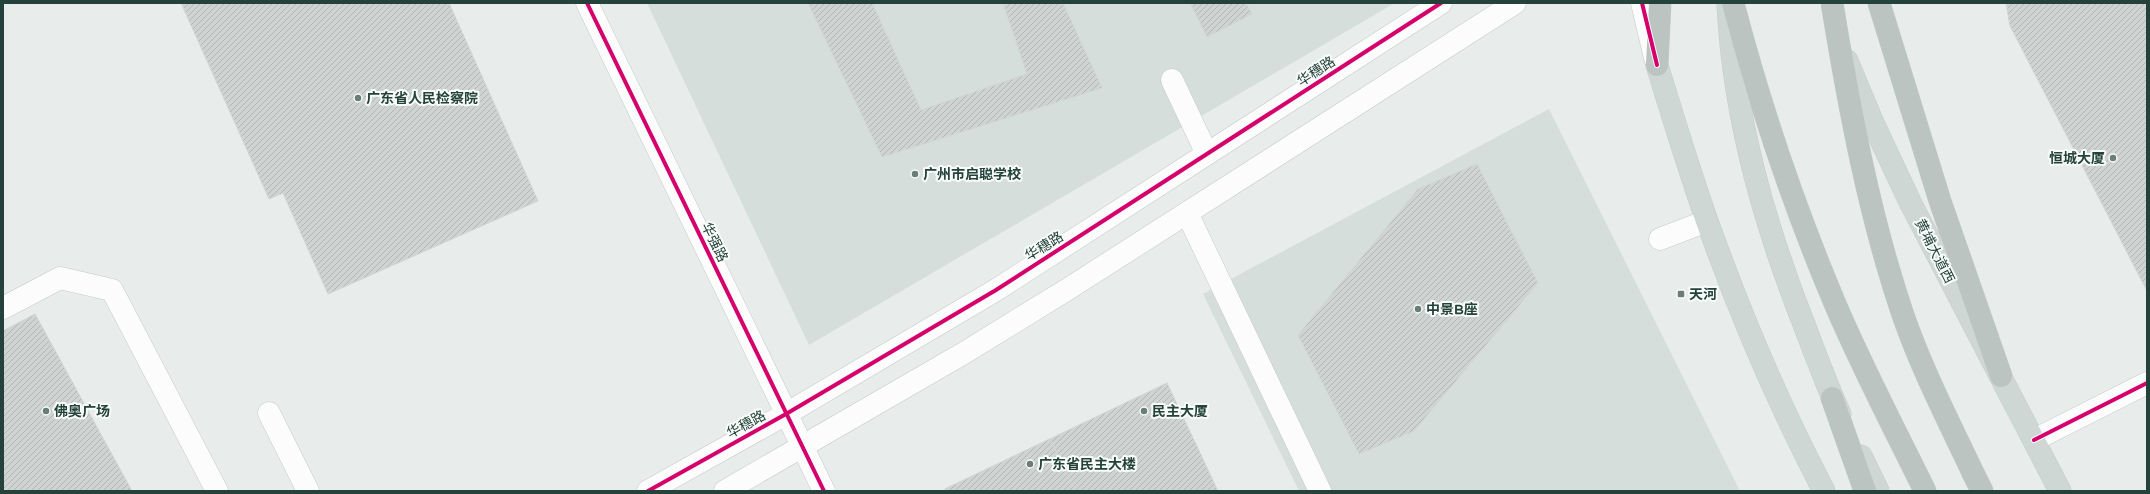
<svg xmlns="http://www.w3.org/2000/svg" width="2150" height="494" font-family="'Varela Round','Noto Sans SC',sans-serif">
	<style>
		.built { fill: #d6dedb }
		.building { fill: url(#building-hatch); stroke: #d1d6d4 }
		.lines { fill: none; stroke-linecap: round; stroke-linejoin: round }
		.minor-casing { stroke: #c5cac8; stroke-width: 23 }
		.major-casing { stroke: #c3ccc9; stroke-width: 23 }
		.highway-casing { stroke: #c3ccc9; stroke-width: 23 }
		.minor { stroke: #fcfcfc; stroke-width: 22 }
		.major { stroke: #cfd7d5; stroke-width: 22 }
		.highway { stroke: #bcc4c2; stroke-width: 22 }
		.highway-bridge-casing { stroke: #c3ccc9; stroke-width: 23; stroke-linecap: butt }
		.highway-bridge { stroke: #bcc4c2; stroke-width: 22 }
		.cycleway-casing { stroke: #f7fbf9; stroke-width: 6 }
		.cycleway { stroke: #d6006c; stroke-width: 4 }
		.poi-dot { fill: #697e78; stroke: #f7fbf9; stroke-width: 1.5 }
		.labels { text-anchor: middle; stroke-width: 4; stroke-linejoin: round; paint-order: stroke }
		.street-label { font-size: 14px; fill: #24423a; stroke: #f7fbf9 }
		.poi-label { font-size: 14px; font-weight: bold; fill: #24423a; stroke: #f7fbf9; text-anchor: start }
	</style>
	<defs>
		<pattern id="building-hatch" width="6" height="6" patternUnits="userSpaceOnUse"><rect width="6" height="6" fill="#cfd4d2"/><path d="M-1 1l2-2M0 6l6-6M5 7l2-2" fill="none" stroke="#b2b7b5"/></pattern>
	</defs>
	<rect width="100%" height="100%" fill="#e8edeb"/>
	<g class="built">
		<path d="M647,3H1395L809,345Z"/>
		<path d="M1549,109L1740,491H1299L1203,294Z"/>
	</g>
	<g class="building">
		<path d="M181,3H449L538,201L328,294L283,193L269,199Z"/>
		<path d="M808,3H876L873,5L921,110L1027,74L1003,3H1063L1102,88L882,157Z"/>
		<path d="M1190,3H1246L1252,14L1207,37Z"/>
		<path d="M2006,3H2147V291L2010,26Z"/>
		<path d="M1477,164L1538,283L1414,431L1359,454L1298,335L1418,189Z"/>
		<path d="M35,314L132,491H3V331Z"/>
		<path d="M1167,383L1218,491H946L945,489Z"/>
		<path d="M1050,439L1075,491H946L945,489Z"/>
	</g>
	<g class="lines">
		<defs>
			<g id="minor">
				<path d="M587,3L824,491"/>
				<path d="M1642,3L1655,58"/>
				<path d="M1172,80L1207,154"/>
				<path d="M1187,213L1320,491"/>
				<path d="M1660,239L1707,221"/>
				<path d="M3,308L60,278L112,290L217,491"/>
				<path d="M269,413L308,491"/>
				<path d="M2034,440L2147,383"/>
				<path d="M648,491L786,414L996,290L1441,3"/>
				<path d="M725,491L964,353L1068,289L1515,3"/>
			</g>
			<g id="major">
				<path d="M1728,6C1734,118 1764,223 1805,327C1816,356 1827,386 1840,414"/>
				<path d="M1847,61L1873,123L1910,202L2060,491"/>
				<path d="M1657,65C1674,121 1691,177 1711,232C1743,321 1780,407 1824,491"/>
				<path d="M1861,456L1878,491"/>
			</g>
			<g id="highway">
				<path d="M1733,3C1760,106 1794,207 1836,306C1863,369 1895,430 1925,491"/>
				<path d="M1879,3L1940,201L2001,376"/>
				<path d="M1657,65L1660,3"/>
				<path d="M1832,398L1865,491"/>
				<path d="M1974,475L1982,491"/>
			</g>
		</defs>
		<use href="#minor" class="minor-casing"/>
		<use href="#major" class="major-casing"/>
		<use href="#highway" class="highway-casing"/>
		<use href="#minor" class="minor"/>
		<use href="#major" class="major"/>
		<use href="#highway" class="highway"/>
		<defs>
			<path id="highway-bridge" d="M1832,3C1849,107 1869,215 1903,315C1922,370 1949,422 1974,475"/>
		</defs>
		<use href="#highway-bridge" class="highway-bridge-casing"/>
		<use href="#highway-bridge" class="highway-bridge"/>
		<defs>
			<g id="cycleway">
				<path d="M587,3L824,491"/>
				<path d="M1642,3L1657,65"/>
				<path d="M2034,440L2147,383"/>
				<path d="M648,491L786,414L996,290L1441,3"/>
			</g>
		</defs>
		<use href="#cycleway" class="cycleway-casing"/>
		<use href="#cycleway" class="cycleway"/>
	</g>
	<g class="poi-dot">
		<circle cx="358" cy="98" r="4"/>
		<circle cx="2113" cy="158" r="4"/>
		<circle cx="915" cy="174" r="4"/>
		<rect x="1677" y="290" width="8" height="8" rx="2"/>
		<circle cx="1418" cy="309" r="4"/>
		<circle cx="46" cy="411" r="4"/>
		<circle cx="1144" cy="411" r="4"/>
		<circle cx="1030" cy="464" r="4"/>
	</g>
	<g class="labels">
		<g class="street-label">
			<text transform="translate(1316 71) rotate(-33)" y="5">华穗路</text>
			<text transform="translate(715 242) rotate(64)" y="5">华强路</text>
			<text transform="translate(1044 246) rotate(-32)" y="5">华穗路</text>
			<text transform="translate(1935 251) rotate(63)" y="5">黄埔大道西</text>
			<text transform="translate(746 424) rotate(-29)" y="5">华穗路</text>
		</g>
		<g class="poi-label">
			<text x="366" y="103">广东省人民检察院</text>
			<text x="2105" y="163" text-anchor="end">恒城大厦</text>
			<text x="923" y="179">广州市启聪学校</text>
			<text x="1689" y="299">天河</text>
			<text x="1426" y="314">中景B座</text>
			<text x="54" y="416">佛奥广场</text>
			<text x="1152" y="416">民主大厦</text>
			<text x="1038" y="469">广东省民主大楼</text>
		</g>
	</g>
	<rect width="2150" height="494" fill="none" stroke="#24423a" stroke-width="8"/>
</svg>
